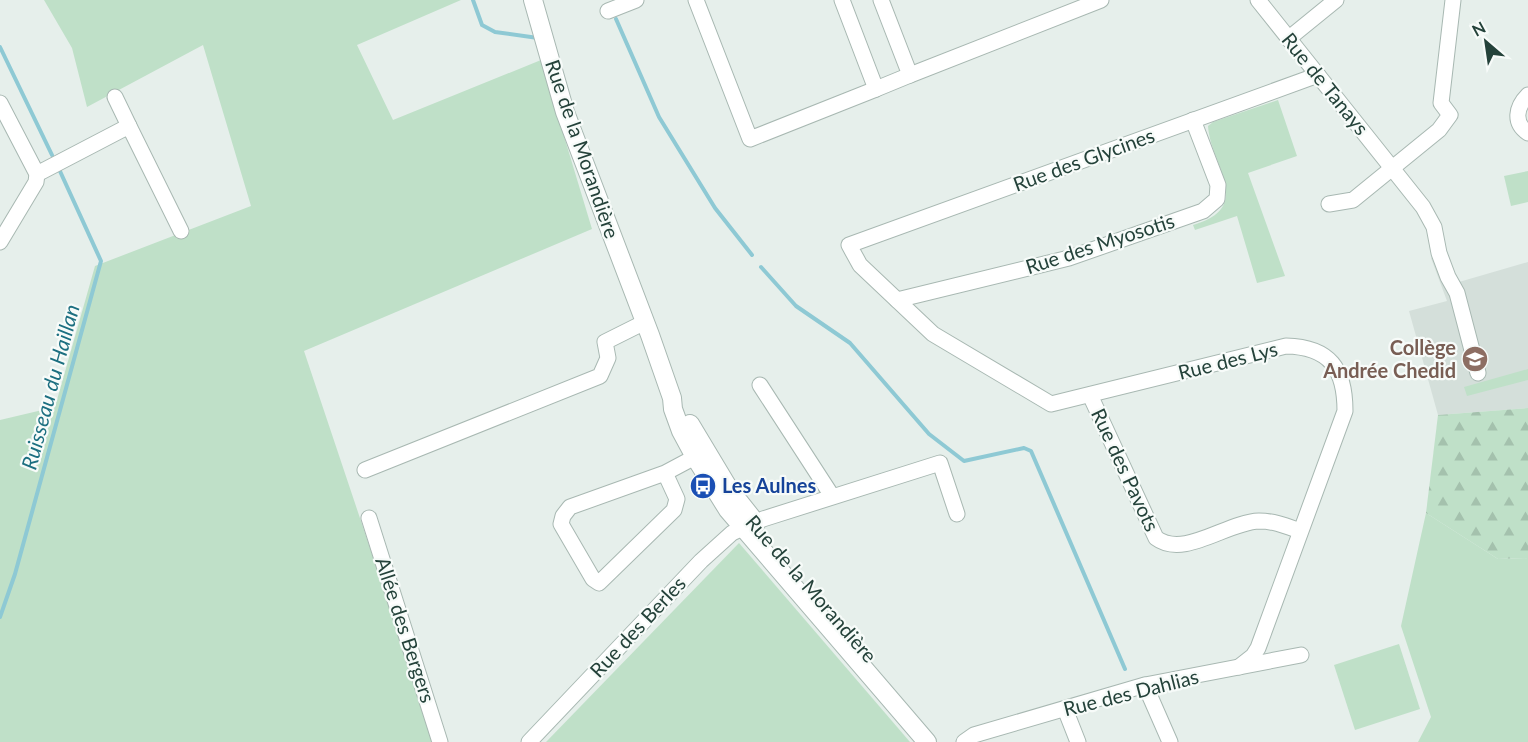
<svg xmlns="http://www.w3.org/2000/svg" width="1528" height="742" font-family="Lato,sans-serif">
	<style>
		.built { fill: #d4dfda }
		.grass { fill: #bfe0c8 }
		.forest { fill: url(#forest-firs) }
		.lines { fill: none; stroke-linecap: round; stroke-linejoin: round }
		.stream { stroke: #8ec9d4; stroke-width: 4 }
		.minor-casing { stroke: #a8b8b2; stroke-width: 17 }
		.tertiary-casing { stroke: #a8b8b2; stroke-width: 20 }
		.minor { stroke: #fff; stroke-width: 15 }
		.tertiary { stroke: #fff; stroke-width: 18 }
		.labels { text-anchor: middle; stroke-width: 4.5; stroke-linejoin: round; paint-order: stroke }
		.street-label { font-size: 20px; fill: #24423a; stroke: #f7fbf9 }
		.education-label { font-size: 20px; font-weight: bold; fill: #785e54; stroke: #f7fbf9; text-anchor: end }
		.transit-label { font-size: 20px; font-weight: bold; fill: #164399; stroke: #f7fbf9; text-anchor: start }
		.water-label { font-size: 21px; font-style: italic; fill: #1c6f80; stroke: #f7fbf9 }
	</style>
	<defs>
		<pattern id="forest-firs" width="22" height="20" patternUnits="userSpaceOnUse" patternTransform="scale(1.5)"><rect width="22" height="20" fill="#bfe0c8"/><path d="M5 1l3.5 6h-7zM16 11l3.5 6h-7z" fill="#a4c1ad"/></pattern>
	</defs>
	<rect width="100%" height="100%" fill="#e6efeb"/>
	<path class="built" d="M1443,251L1459,282L1528,262V408L1438,415L1409,311L1447,301L1431,258Z"/>
	<g class="grass">
		<path d="M44,0H461L357,45L393,120L541,60L592,229L304,351L435,742H0V420L55,407L95,266L251,206L203,45L87,107L72,48Z"/>
		<path d="M1278,100L1297,156L1248,173L1285,276L1257,283L1237,216L1195,230L1193,225C1256,207 1210,164 1208,126L1213,122Z"/>
		<path d="M1528,171V202L1511,206L1504,176Z"/>
		<path d="M1528,369V380L1467,396L1464,387Z"/>
		<path d="M1426,513L1498,559L1528,558V742H1418L1431,717L1401,626Z"/>
		<path d="M739,543L910,742H546Z"/>
		<path d="M1399,644L1420,709L1355,730L1334,665Z"/>
	</g>
	<path class="forest" d="M1528,408V558L1498,559L1426,513L1438,415Z"/>
	<g class="lines">
		<g class="stream">
			<path d="M473,0L482,25L495,32L538,38"/>
			<path d="M616,19L659,117L715,208L752,255"/>
			<path d="M0,47L52,155"/>
			<path d="M761,267L796,306L850,343L929,434L964,461L1024,448L1031,451L1125,669"/>
			<path d="M0,617L15,574L101,261L59,169"/>
		</g>
		<defs>
			<g id="minor">
				<path d="M696,0L750,139L876,89"/>
				<path d="M842,0L876,89L910,75L881,0"/>
				<path d="M1258,0L1423,207L1434,227L1439,253L1448,277L1457,293L1478,373"/>
				<path d="M608,11L636,0"/>
				<path d="M1288,39L1336,0"/>
				<path d="M910,75L1101,0"/>
				<path d="M1528,95C1516,107 1513,123 1528,133"/>
				<path d="M115,97L129,126"/>
				<path d="M0,103L37,174L36,182L0,242"/>
				<path d="M37,174L129,126L181,231"/>
				<path d="M1329,204L1353,200L1439,130L1450,115L1441,103L1453,0"/>
				<path d="M897,300L1069,258L1203,211L1217,199L1218,185L1193,120"/>
				<path d="M760,385L832,496"/>
				<path d="M1090,395L1156,538C1184,559 1227,522 1259,521C1274,521 1286,526 1300,531"/>
				<path d="M365,470L600,376L608,358L605,342L645,322"/>
				<path d="M665,473L677,499L674,510L599,583L593,579L561,524L563,516L570,507L665,473L695,457"/>
				<path d="M369,518L440,742"/>
				<path d="M1239,667L1253,656L1258,648L1345,411C1345,369 1330,347 1286,346L1051,404L933,334L860,265L849,245L1318,75"/>
				<path d="M1145,685L1170,742"/>
				<path d="M1065,709L1078,742"/>
				<path d="M529,742L701,561L732,533L763,519L940,463L957,514"/>
				<path d="M964,742L974,735L1145,685L1301,655"/>
			</g>
			<g id="tertiary">
				<path d="M533,0L565,112L650,335L672,398L673,409L681,431L695,457L728,510L927,742"/>
				<path d="M690,424L729,489L756,523"/>
			</g>
		</defs>
		<use href="#minor" class="minor-casing"/>
		<use href="#tertiary" class="tertiary-casing"/>
		<use href="#minor" class="minor"/>
		<use href="#tertiary" class="tertiary"/>
	</g>
	<defs>
		<symbol id="school-disc" viewBox="-11 -11 22 22"><circle r="9.5" fill="#8d6e63" stroke="#f7fbf9"/><path d="M0-5L7-2L0 1L-7-2ZM-4 1L0 2.5L4 1V4Q0 6-4 4Z" fill="#fff"/></symbol>
		<symbol id="bus-disc" viewBox="-11 -11 22 22"><circle r="9.5" fill="#1a4fb4" stroke="#f7fbf9"/><path d="M-5-6H5V4H4V6H2V4H-2V6H-4V4H-5ZM-3.5-4V0h7V-4ZM-3.5 1.2v1.5H-2V1.2ZM2 1.2v1.5H3.5V1.2Z" fill="#fff"/></symbol>
	</defs>
	<g fill-rule="evenodd">
		<use href="#school-disc" x="1460" y="344" width="30" height="30"/>
		<use href="#bus-disc" x="688" y="471" width="30" height="30"/>
	</g>
	<g class="labels">
		<g class="street-label">
			<text transform="translate(1325 84) rotate(51)" y="7">Rue de Tanays</text>
			<text transform="translate(582 149) rotate(71)" y="7">Rue de la Morandière</text>
			<text transform="translate(1084 160) rotate(-20)" y="7">Rue des Glycines</text>
			<text transform="translate(1100 244) rotate(-18)" y="7">Rue des Myosotis</text>
			<text transform="translate(1228 361) rotate(-14)" y="7">Rue des Lys</text>
			<text transform="translate(1125 470) rotate(65)" y="7">Rue des Pavots</text>
			<text transform="translate(811 589) rotate(49)" y="7">Rue de la Morandière</text>
			<text transform="translate(638 627) rotate(-47)" y="7">Rue des Berles</text>
			<text transform="translate(405 630) rotate(72)" y="7">Allée des Bergers</text>
			<text transform="translate(1131 693) rotate(-14)" y="7">Rue des Dahlias</text>
		</g>
		<g class="education-label">
			<text x="1456" y="355">Collège<tspan x="1456" dy="23">Andrée Chedid</tspan></text>
		</g>
		<g class="transit-label">
			<text x="722" y="493">Les Aulnes</text>
		</g>
		<g class="water-label">
			<text transform="translate(51 387) rotate(-75)" y="7">Ruisseau du Haillan</text>
		</g>
	</g>
	<g transform="translate(1486 42) rotate(331)" stroke="#f7fbf9" stroke-width="4.5" paint-order="stroke">
	<path d="M0-4.5L10 22L0 15L-10 22Z" fill="#24423a"/>
	<text y="-9" font-size="16" font-weight="bold" text-anchor="middle" fill="#24423a">N</text>
	</g>
</svg>
